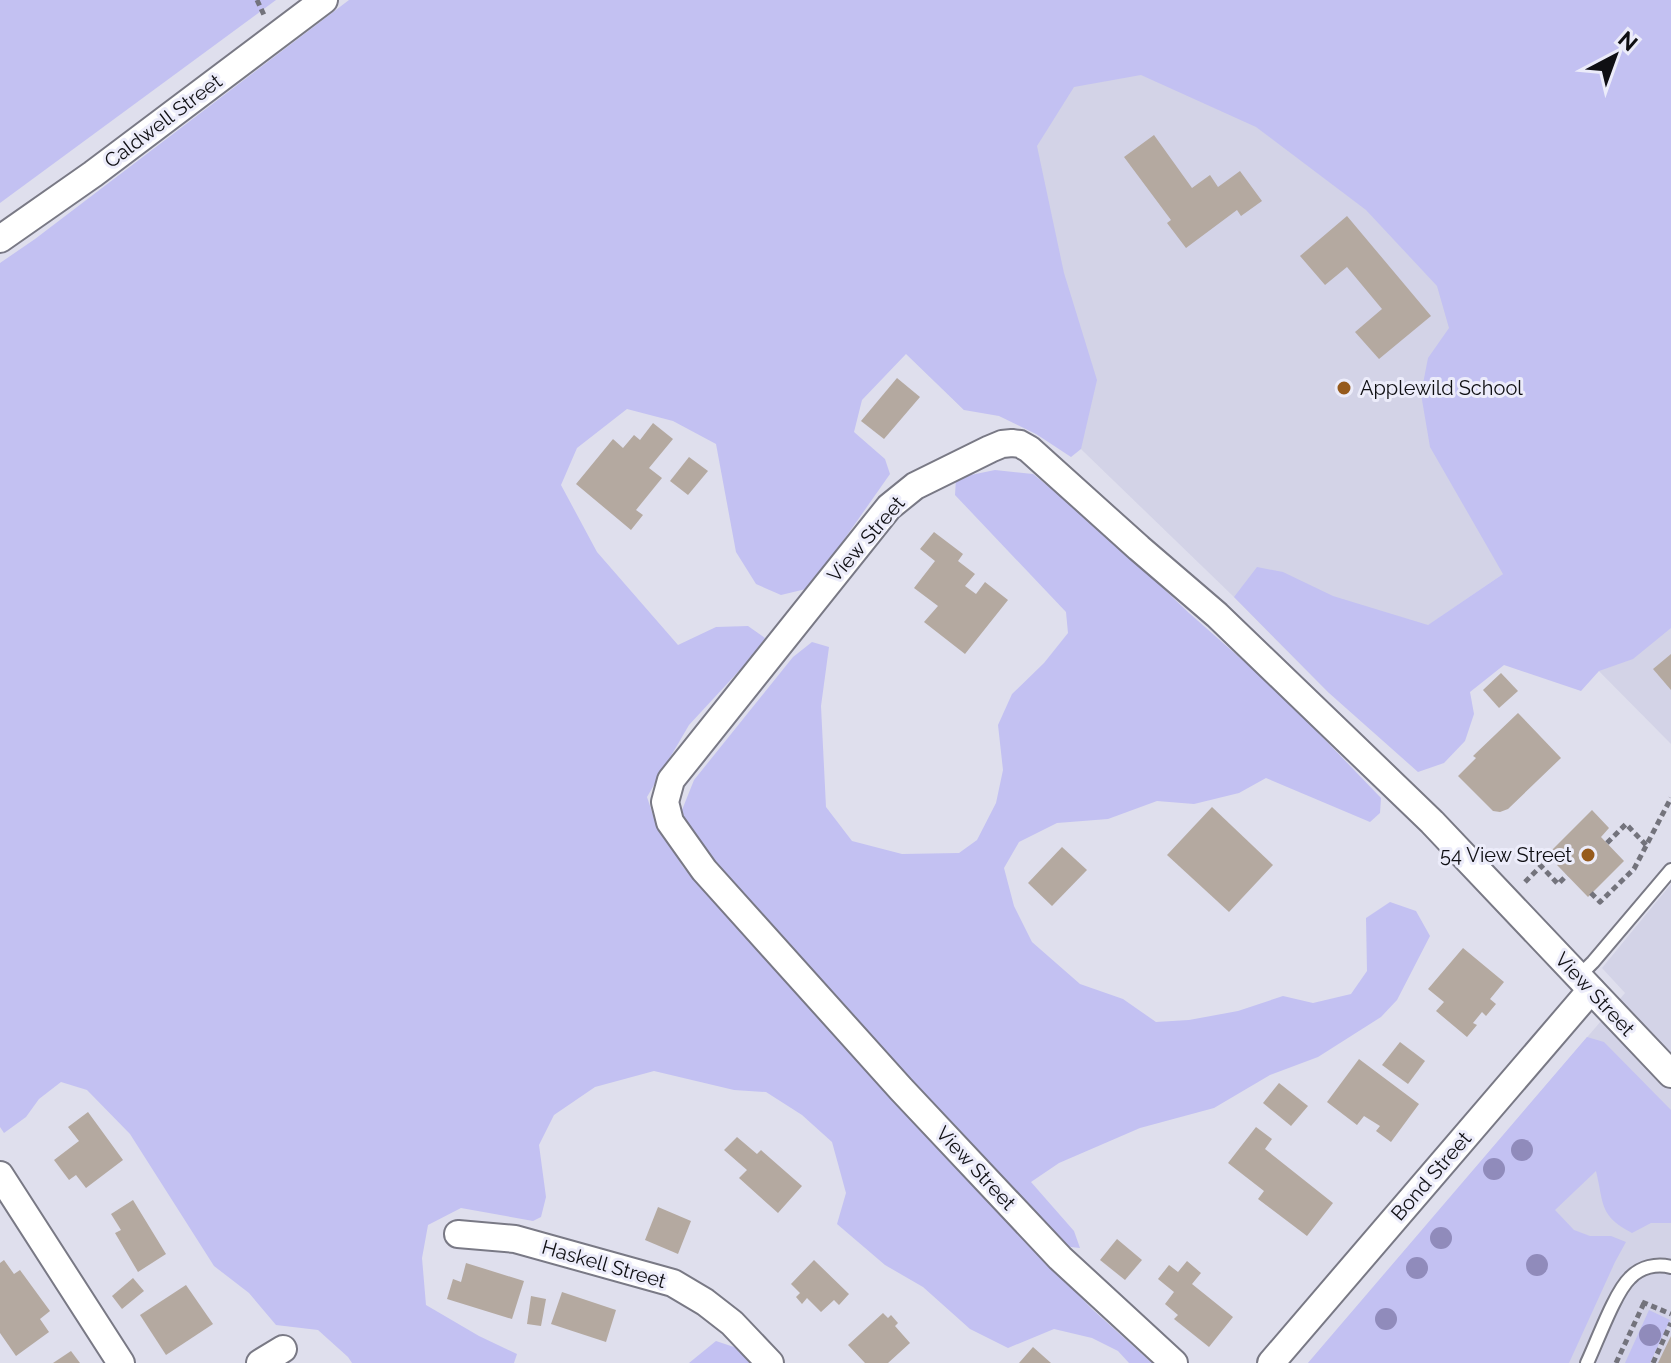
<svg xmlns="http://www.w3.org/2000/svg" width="1671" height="1363" font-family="Raleway,sans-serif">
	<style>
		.built { fill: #d3d3e7 }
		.green { fill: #c3c1f2 }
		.building { fill: #b4a9a0 }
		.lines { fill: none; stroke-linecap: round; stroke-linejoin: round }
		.lane-casing { stroke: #797985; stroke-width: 16 }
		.street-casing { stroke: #797985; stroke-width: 30 }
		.path { stroke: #73737c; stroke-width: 5; stroke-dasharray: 6 4; stroke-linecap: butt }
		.lane { stroke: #fff; stroke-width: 12 }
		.street { stroke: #fff; stroke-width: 26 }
		.tree { fill: #908bbb }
		.poi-dot { fill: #965a1c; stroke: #ececfa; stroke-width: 3 }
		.labels { text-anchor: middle; stroke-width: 6; stroke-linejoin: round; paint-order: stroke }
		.street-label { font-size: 20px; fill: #0f0f13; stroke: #ececfa }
		.poi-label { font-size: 20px; fill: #0f0f13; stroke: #ececfa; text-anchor: start }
	</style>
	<rect width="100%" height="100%" fill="#dfdfed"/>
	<g class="built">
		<path d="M629,0H1671V744L1503,574L1329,693L1234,597L995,366L964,410L807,256Z"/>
		<path d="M1671,884V1363H1308L1625,993L1602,968Z"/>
	</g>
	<g class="green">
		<path d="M0,0H276L0,203Z"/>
		<path d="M349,0H1671V628L1633,659L1599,671L1581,691L1504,665L1470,692L1474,714L1465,741L1444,763L1418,772L1329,693L1234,597L1257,567L1283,572L1333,596L1428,625L1503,574L1430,447L1421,394L1428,358L1449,328L1437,286L1366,210L1256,127L1141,75L1074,87L1037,146L1064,273L1097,380L1081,449L1071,457L1036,434L999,416L964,410L906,354L862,400L854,432L885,459L890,474L810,588L781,595L756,584L736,552L716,444L673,421L627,409L577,448L561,485L597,552L678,645L716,627L748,626L765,638L750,659L689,725L647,797L654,818L683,867L916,1126L1092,1309L1152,1363H1129L1118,1351L1092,1338L1054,1329L1008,1348L970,1329L923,1287L885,1265L837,1224L846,1193L832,1142L802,1115L766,1092L734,1090L654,1071L595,1087L554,1115L539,1145L546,1197L541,1217L533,1221L461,1208L428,1225L422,1258L426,1305L479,1336L517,1354L514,1363H352L348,1357L318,1330L276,1325L249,1293L214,1266L130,1134L87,1090L61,1082L39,1099L26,1117L4,1133L0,1127V263L35,239Z"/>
		<path d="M995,470L1033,474L1101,529L1189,613L1281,694L1381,798L1380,813L1370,822L1266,778L1239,793L1194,804L1157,801L1108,819L1057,823L1019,842L1004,868L1014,906L1032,942L1080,984L1123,999L1156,1022L1189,1020L1238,1011L1283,996L1313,1003L1351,994L1367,971L1366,918L1390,902L1416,911L1430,936L1397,1000L1381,1017L1318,1057L1270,1075L1214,1108L1140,1128L1059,1163L1031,1182L1074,1231L1080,1248L1062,1246L709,860L686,825L682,810L694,780L793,657L812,642L829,647L821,706L826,807L852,841L902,854L959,853L977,840L996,803L1003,770L998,725L1012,694L1044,663L1068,633L1066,612L955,495L956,478Z"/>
		<path d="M1587,1037L1604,1042L1671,1110V1223H1651L1632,1233C1599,1216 1604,1204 1596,1171L1555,1210L1574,1230L1590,1236H1611L1626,1242L1615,1262L1569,1363H1308Z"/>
		<path d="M1649,1310L1670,1320L1650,1363H1625Z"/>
		<path d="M716,1341L743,1350L755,1363H689Z"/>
	</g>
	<g class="building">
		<path d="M1154,135L1192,188L1210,175L1218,187L1240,171L1262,201L1241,216L1237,210L1186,248L1167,223L1171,220L1124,157Z"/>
		<path d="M1347,216L1431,316L1379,359L1355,332L1382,309L1347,267L1325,285L1300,256Z"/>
		<path d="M897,378L920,397L884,439L861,421Z"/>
		<path d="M653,423L673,439L649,468L662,478L636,510L643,515L631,530L576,484L613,439L623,448L634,435L640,440Z"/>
		<path d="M689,457L708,471L688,495L670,481Z"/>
		<path d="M934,532L963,554L958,561L975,574L965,586L976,594L985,582L1008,600L965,654L924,622L938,606L914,588L935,561L920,549Z"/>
		<path d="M1671,654V690L1653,669Z"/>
		<path d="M1501,673L1518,691L1499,708L1483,690Z"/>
		<path d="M1518,713L1561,758L1508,809L1500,812L1493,811L1458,776L1476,758L1473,756Z"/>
		<path d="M1212,807L1273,865L1229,912L1167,855Z"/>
		<path d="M1592,810L1609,828L1601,837L1624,861L1588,897L1557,865L1562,860L1552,850Z"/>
		<path d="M1062,847L1087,870L1052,906L1028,883Z"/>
		<path d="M1463,948L1504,982L1490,999L1496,1004L1486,1016L1482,1012L1473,1023L1477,1025L1467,1037L1436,1011L1444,1002L1428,989Z"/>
		<path d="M1400,1042L1425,1061L1408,1084L1382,1065Z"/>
		<path d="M1359,1059L1419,1104L1391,1142L1376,1131L1380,1126L1364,1116L1357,1125L1327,1102Z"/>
		<path d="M1279,1083L1308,1106L1291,1126L1263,1103Z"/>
		<path d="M88,1112L123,1160L86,1188L76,1175L69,1180L54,1160L79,1141L68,1127Z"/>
		<path d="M1256,1127L1272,1139L1265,1149L1333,1203L1307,1236L1258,1199L1264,1191L1228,1163Z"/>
		<path d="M737,1137L757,1154L761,1150L802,1186L778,1213L739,1178L747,1170L724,1150Z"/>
		<path d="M133,1200L166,1254L138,1272L115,1233L121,1230L111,1214Z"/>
		<path d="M658,1207L691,1221L678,1254L645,1240Z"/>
		<path d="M1117,1239L1142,1260L1125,1280L1100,1260Z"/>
		<path d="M4,1260L14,1274L20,1270L50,1311L40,1319L49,1332L16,1356L0,1333V1263Z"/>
		<path d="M814,1260L849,1294L839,1305L834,1300L821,1312L807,1298L802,1304L796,1297L800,1293L791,1284Z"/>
		<path d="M1187,1261L1201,1273L1192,1284L1233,1317L1209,1347L1174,1319L1178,1315L1165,1304L1174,1292L1158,1279L1169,1265L1178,1272Z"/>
		<path d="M466,1263L524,1281L512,1319L447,1299L453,1279L461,1282Z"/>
		<path d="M133,1278L144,1291L122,1309L112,1296Z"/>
		<path d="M186,1285L213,1324L166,1355L140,1315Z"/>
		<path d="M562,1292L616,1310L606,1342L551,1324Z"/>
		<path d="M531,1296L546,1299L541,1326L527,1324Z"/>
		<path d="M883,1313L888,1318L891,1315L898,1323L895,1326L910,1343L888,1363H865L848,1345Z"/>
		<path d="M1671,1336V1363H1658Z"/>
		<path d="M1033,1347L1051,1363H1019Z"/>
		<path d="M71,1351L80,1363H53Z"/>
	</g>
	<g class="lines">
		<defs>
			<g id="lane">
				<path d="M1578,977L1593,962L1671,870"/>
				<path d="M1587,1363C1597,1342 1615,1292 1630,1278C1640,1267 1657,1263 1671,1267"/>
			</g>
			<g id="street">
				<path d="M0,239L93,174L324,0"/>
				<path d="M0,1175L121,1363"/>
				<path d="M458,1234L515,1239L673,1283L705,1302L732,1323L770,1363"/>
				<path d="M260,1363L283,1349"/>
				<path d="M1174,1363L1060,1258L901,1089L704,870L670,822L665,802L671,780L889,507L915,486L990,449L1002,444L1012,443L1020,444L1029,449L1139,548L1217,615L1432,822L1671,1074"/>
				<path d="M1271,1363L1591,990"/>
			</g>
		</defs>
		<use href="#lane" class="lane-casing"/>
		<use href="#street" class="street-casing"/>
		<g class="path">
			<path d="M257,0L264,15"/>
			<path d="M1607,843L1626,824L1646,845"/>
			<path d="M1525,882L1541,866L1558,884L1567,875"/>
			<path d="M1591,893L1600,902L1634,869L1671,798"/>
			<path d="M1642,1302L1671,1314"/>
			<path d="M1616,1363L1644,1303"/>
			<path d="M1653,1363L1671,1323"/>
		</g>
		<use href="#lane" class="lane"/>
		<use href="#street" class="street"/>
	</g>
	<g class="tree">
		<circle cx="1522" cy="1150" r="11"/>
		<circle cx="1494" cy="1169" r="11"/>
		<circle cx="1441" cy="1238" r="11"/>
		<circle cx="1537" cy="1265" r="11"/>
		<circle cx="1417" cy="1268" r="11"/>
		<circle cx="1386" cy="1319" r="11"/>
		<circle cx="1650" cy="1335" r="11"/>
	</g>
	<g class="poi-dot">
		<circle cx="1344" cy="388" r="8"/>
		<circle cx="1588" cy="855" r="8"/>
	</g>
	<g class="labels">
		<g class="street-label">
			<text transform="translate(163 121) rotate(-37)" y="7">Caldwell Street</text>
			<text transform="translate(866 539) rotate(-49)" y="7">View Street</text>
			<text transform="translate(1595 994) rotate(47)" y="7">View Street</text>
			<text transform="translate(976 1168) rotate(47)" y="7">View Street</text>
			<text transform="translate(1431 1176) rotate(-49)" y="7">Bond Street</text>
			<text transform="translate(604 1264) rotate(16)" y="7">Haskell Street</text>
		</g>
		<g class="poi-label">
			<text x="1360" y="395">Applewild School</text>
			<text x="1572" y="862" text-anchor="end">54 View Street</text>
		</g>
	</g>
	<g transform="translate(1615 56) rotate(41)" stroke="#ececfa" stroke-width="6" paint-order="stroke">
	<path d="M0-6L14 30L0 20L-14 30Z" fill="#0f0f13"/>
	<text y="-12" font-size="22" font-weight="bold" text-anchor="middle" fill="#0f0f13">N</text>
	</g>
</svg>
